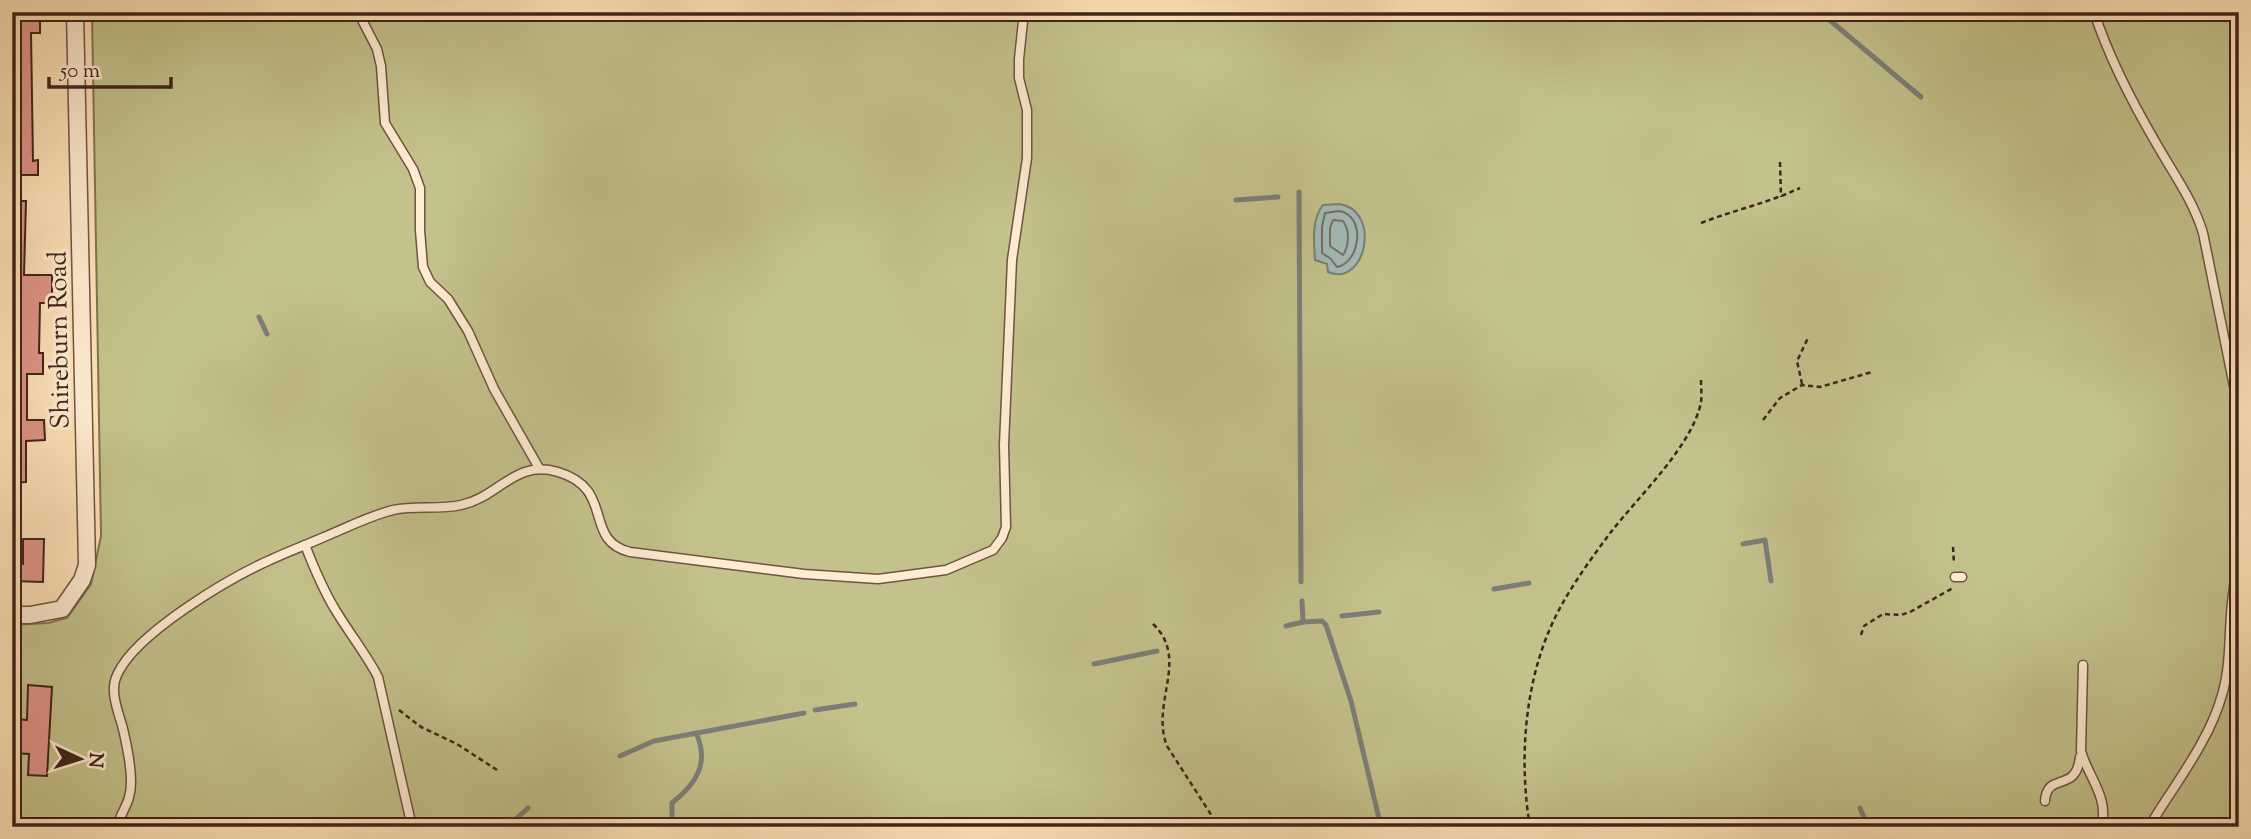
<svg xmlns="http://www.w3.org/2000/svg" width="2251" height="839" font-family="'Sorts Mill Goudy',serif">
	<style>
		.green { fill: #c4c28c; stroke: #817353; stroke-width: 2 }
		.water { fill: #a4bcb9; stroke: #7b7f79; stroke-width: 2 }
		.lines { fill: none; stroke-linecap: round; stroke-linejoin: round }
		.shore { stroke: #71706a; stroke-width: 2 }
		.stream { stroke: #7b7f79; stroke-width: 5 }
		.building { fill: #df9588; stroke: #3e241a; stroke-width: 2 }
		.service-casing { stroke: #6e5442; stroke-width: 11 }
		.minor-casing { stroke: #6e5442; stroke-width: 19 }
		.path { stroke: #3e241a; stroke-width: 2.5; stroke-dasharray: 5 3.5; stroke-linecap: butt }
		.service { stroke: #ffecd2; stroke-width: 8 }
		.minor { stroke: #ffecd2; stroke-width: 16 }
		.labels { text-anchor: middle; stroke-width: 6; stroke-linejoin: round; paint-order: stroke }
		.street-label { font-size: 26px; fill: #3e241a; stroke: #ffecd2 }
	</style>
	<rect width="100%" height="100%" fill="#ffe2b9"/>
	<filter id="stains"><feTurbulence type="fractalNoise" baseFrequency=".00286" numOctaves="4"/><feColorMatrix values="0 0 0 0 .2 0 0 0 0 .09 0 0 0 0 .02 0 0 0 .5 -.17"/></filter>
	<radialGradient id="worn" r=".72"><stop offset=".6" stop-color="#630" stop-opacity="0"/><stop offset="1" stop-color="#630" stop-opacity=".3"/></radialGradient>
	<path class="green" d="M92,12H2239V827H12V625L48,623L67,618L91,584L101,536Z"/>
	<path class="water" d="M1339,204C1382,210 1366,288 1328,272L1327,264L1315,260C1314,242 1311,220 1323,205Z"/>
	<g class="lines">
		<g class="shore">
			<path d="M1339,211C1366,215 1361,262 1337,267L1331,259L1322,253V227L1325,213Z"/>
			<path d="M1333,220L1343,221C1350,230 1349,246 1343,255L1330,246V228Z"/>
		</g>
		<g class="stream">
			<path d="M1820,12L1921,97"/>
			<path d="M1299,192L1301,582"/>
			<path d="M1236,200L1278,197"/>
			<path d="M259,317L267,334"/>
			<path d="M1743,544L1765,540L1771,581"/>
			<path d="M1494,589L1529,583"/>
			<path d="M1302,601L1303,622"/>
			<path d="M1342,616L1379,612"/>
			<path d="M1286,626L1303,622L1322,621L1326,625L1351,701L1381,827"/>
			<path d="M1094,664L1157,651"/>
			<path d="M815,710L855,704"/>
			<path d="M620,756L654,741L804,713"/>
			<path d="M1860,808L1868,827"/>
			<path d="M672,818V803C696,784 710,763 696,733"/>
			<path d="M507,827L528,808"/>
		</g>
	</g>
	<g class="building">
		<path d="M12,12H40V33H31L33,161L38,160V175H12Z"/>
		<path d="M12,201H26L24,275H52V303H40L39,353H43V374H27V420H44L45,440L26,441V482L12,483Z"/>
		<path d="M23,539H44L43,582L12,581V564H23Z"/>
		<path d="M28,685L52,687L47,776L28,775L29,754L12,753V719L27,720Z"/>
	</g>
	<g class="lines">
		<defs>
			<g id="service">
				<path d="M360,12L361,18L377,49L381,66L385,123L413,169L420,188V230L423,267L430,282L448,299L468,331L494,389L539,468"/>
				<path d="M2094,12C2109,58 2132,102 2156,143C2173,173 2193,200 2203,233L2239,411"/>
				<path d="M305,545C314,568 323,590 336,611C350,634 366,654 378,677L412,827"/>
				<path d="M1955,577H1962"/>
				<path d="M2083,665L2081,751C2088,777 2110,798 2101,827"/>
				<path d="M2045,801C2047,771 2076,794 2080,757"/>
				<path d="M117,827C122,809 131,803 131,782C131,765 127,746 123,729C120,716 113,702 114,688C114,683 116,677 118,673C137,633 229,578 270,560C287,552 306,545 324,537C346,528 369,516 393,510C415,505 439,510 461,505C499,497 515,459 558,472C616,489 582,540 630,552L804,574L878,579L946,570L993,550L1002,538L1006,527L1004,445L1012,260L1027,158V110L1019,78V59L1024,12"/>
				<path d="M2149,827C2174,785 2209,742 2222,695C2230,668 2229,642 2231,615C2232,595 2236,575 2239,556"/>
			</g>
			<path id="minor" d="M12,615H30L62,609L82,580L87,565L75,12"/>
		</defs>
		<use href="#service" class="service-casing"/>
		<use href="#minor" class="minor-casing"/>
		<g class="path">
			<path d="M1780,162L1781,197"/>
			<path d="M1701,223C1734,210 1768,203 1800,188"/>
			<path d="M1802,384L1797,361L1808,338"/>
			<path d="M1763,420L1780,398L1802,385L1820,387L1872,372"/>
			<path d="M1953,547L1954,564"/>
			<path d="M1153,624C1190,659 1150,703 1167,746L1219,827"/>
			<path d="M1861,635L1864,626L1883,614L1901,615L1910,612L1953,588"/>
			<path d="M399,710L421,727L457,744L497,770"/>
			<path d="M1530,827C1518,756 1525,672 1560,608C1574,582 1593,556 1611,532C1638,497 1693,445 1701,402C1702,395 1701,387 1701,380"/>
		</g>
		<use href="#service" class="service"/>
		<use href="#minor" class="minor"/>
	</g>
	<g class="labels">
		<g class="street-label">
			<text transform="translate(58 340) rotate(-91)" y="9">Shireburn Road</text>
		</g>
	</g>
	<rect width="2251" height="839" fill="none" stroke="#ffe2b9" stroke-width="42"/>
	<rect x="14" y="14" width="2223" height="811" fill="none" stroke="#3e241a" stroke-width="3.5"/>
	<rect x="21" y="21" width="2209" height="797" fill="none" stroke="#3e241a" stroke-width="2"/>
	<g transform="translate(80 759) rotate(94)" stroke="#ffecd2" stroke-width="5" paint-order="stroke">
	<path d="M0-5L12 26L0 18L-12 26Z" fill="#3e241a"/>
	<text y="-10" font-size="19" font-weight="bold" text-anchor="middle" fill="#3e241a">N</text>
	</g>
	<path d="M49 77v10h122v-10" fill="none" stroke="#3e241a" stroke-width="3.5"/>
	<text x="60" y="77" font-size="21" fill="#3e241a" stroke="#ffecd2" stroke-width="5" paint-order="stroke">50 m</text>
	<rect width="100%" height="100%" filter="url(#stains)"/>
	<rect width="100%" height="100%" fill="url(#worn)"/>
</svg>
